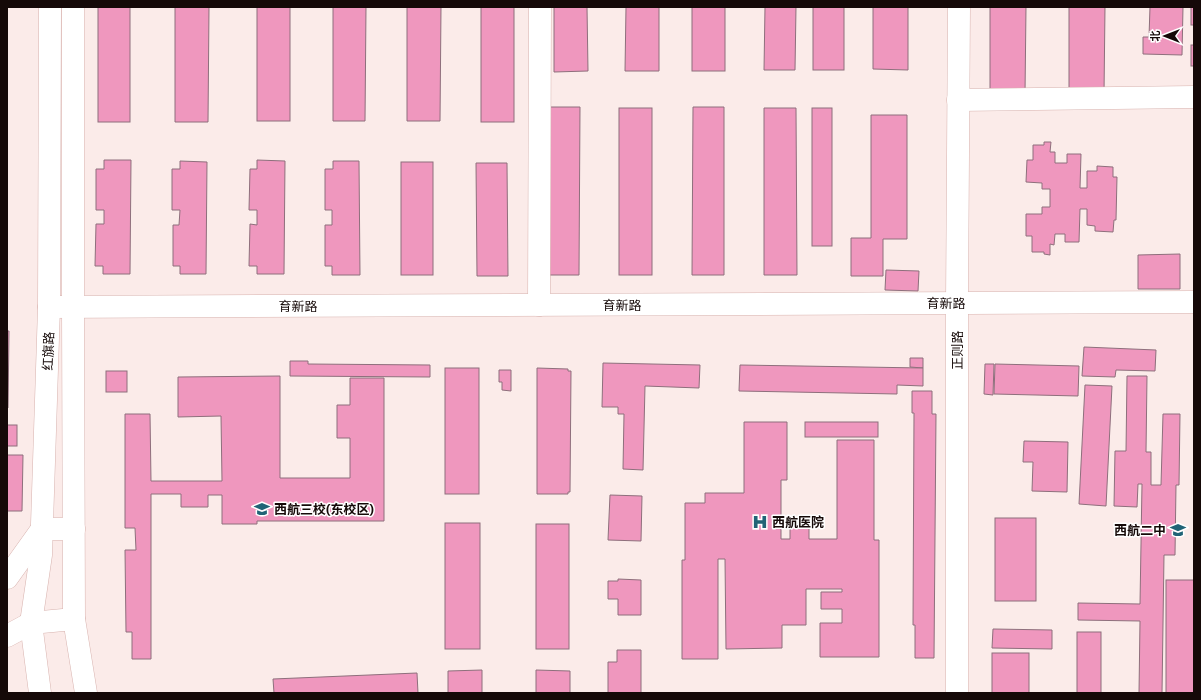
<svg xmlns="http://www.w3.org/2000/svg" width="1201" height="700" font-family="'IBM Plex Sans','Noto Sans SC',sans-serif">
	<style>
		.building { fill: #ef97be; stroke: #8e6f7c }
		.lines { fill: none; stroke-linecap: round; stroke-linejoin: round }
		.street-casing { stroke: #d8b3af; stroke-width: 23 }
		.secondary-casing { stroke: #d8b3af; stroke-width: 23 }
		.street { stroke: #fff; stroke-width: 22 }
		.secondary { stroke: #fff; stroke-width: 22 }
		.labels { text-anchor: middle; stroke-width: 3; stroke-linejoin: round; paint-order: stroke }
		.street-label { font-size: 13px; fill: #150908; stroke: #fff }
		.poi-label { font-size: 13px; font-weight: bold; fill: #150908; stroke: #fff; text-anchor: start }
	</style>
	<rect width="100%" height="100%" fill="#fbebe9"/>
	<g class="building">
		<rect x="98" y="7" width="32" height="115"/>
		<path d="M175,7H209L208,122H175Z"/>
		<rect x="257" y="7" width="33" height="114"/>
		<path d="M333,7H366L365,121H333Z"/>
		<path d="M407,7H441L440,121H407Z"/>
		<rect x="481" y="7" width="33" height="115"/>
		<path d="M554,7H587L588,71L554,72Z"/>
		<path d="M626,7H659V71H625Z"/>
		<rect x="692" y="7" width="33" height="64"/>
		<path d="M765,7H796L795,70H764Z"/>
		<rect x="813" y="7" width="31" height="63"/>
		<path d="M873,7H908V70L873,69Z"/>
		<path d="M990,7H1026L1025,94H990Z"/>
		<path d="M1069,7H1105L1104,94L1069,93Z"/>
		<path d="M1150,7H1183L1182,55L1143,54V37H1149Z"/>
		<rect x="1191" y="7" width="3" height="18"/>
		<rect x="1191" y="45" width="3" height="21"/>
		<path d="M548,107H580L579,275H547Z"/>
		<path d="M693,107H724V275H692Z"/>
		<rect x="619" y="108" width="33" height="167"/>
		<path d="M764,108H796L797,275H764Z"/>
		<rect x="812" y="108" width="20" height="138"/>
		<path d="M871,115H907V239H883V276H851V238H871Z"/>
		<path d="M1044,142H1051L1050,152H1055V163H1067V154H1081L1080,188H1087V171H1097V166L1113,167V177H1117L1116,220H1114L1113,232L1095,231V226L1087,225V209H1080L1079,242H1065V234H1055L1054,245L1050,244V255L1044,254V252H1032V236H1026V214H1042V207H1050V189H1042V183L1026,182L1027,160H1033V145H1044Z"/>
		<path d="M104,160H131L130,274H103V266H95L96,224H104V210H96V169H104Z"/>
		<path d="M257,160L285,161L284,274H257V266H249L250,224L257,225V210H249L250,169H257Z"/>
		<path d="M180,161L207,162L206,274H180V266H173V225H179L180,210H172V169H180Z"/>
		<path d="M333,161H359L360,275H332V266H325V225H332V210H325V169H333Z"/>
		<rect x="401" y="162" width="32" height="113"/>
		<path d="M476,163H507L508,276H477Z"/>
		<path d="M1180,254V289H1138V255Z"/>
		<path d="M886,270L919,271L918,291L885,290Z"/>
		<path d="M7,331H9L8,408H7Z"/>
		<path d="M1084,347L1156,350L1155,371L1116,370L1115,377L1082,376Z"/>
		<path d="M910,358H923V368L910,367Z"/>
		<path d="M290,361H308V364L430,365V377L290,376Z"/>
		<path d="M603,363L700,365L699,388L645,386L643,470L623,469L624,414H618V407H602Z"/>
		<path d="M985,364H994L993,395L984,394Z"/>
		<path d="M995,364L1079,366L1078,396L994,394Z"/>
		<path d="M740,365L923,368V386L897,385V394L739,391Z"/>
		<rect x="445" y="368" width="34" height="126"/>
		<path d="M537,368L568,369V371H571L570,492H568V494H537Z"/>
		<path d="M499,370H511V391L502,390V382H499Z"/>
		<rect x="106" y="371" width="21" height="21"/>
		<path d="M280,376V478H350V438H337V405H350V378H384V521H257V524H222V495H208V507H181V494H151V659H132V632H126L125,550H136L135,528H125V414H150L151,481H222L221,416L178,417V377Z"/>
		<path d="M1127,376H1147L1146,452H1151V485H1161L1163,414H1180L1179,485H1176L1175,555H1164L1162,693H1139L1140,621L1078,620V603L1140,604L1142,484H1138L1137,507L1114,506L1115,451H1126Z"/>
		<path d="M1085,385L1112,386L1106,506L1079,504Z"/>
		<path d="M912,391H932V414H936L934,658H915V625H913L914,413H912Z"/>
		<path d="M744,422H787V480H781V539H790V524H809V539H837V440H874V540H879V657H820V623H842V609H821V592H842V589H806V625H782V648L726,649L725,559H718V659H682V560H685V503H705V493H744Z"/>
		<rect x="805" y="422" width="73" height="15"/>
		<rect x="7" y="425" width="10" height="21"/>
		<path d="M1024,441L1068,442L1067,492L1032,491L1033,462H1023Z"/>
		<path d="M7,455H23L22,511H7Z"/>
		<path d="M610,495L642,496L641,541L608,540Z"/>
		<rect x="995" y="518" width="41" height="83"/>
		<rect x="445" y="523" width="35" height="126"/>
		<rect x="536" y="524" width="33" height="125"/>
		<path d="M618,579L641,580V615H618V599H608V581H618Z"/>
		<rect x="1166" y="580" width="28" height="113"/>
		<path d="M993,629L1052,630V649L992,648Z"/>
		<rect x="1077" y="632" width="24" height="61"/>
		<path d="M617,650H641V693H608V662H617Z"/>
		<rect x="992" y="653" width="37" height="40"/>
		<path d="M482,670V693H448V671Z"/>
		<path d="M536,670L570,671V693H536Z"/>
		<path d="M417,673L418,693H274L273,679Z"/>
	</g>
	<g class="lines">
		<defs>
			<g id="street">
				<path d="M958,100L1194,97"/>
				<path d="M539,305L540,7"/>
			</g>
			<g id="secondary">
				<path d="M73,7V307L74,619L86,693"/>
				<path d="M49,307L1194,302"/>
				<path d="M7,578L42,529H74"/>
				<path d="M7,636L31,623L74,619"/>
				<path d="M40,693L31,623L41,555L49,307L50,7"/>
				<path d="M957,693V303L959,7"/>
			</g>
		</defs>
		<use href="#street" class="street-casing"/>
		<use href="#secondary" class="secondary-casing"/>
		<use href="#street" class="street"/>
		<use href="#secondary" class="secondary"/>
	</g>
	<defs>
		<symbol id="school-bare" viewBox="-9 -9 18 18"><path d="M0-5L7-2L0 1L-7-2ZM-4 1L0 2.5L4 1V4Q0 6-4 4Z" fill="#206376" stroke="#fff" stroke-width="2.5" paint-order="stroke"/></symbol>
		<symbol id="hospital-bare" viewBox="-9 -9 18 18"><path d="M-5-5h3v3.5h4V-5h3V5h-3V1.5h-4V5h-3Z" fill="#206376" stroke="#fff" stroke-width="2.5" paint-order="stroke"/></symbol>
	</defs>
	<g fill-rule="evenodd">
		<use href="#school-bare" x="251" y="498" width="22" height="22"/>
		<use href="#hospital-bare" x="749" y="511" width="22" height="22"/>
		<use href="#school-bare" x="1167" y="519" width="22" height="22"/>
	</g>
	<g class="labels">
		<g class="street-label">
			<text x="946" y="308">育新路</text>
			<text x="622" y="310">育新路</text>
			<text x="298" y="311">育新路</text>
			<text transform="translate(957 350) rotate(-90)" y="5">正则路</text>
			<text transform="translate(48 351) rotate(-88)" y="5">红旗路</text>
		</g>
		<g class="poi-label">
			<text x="274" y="514">西航三校(东校区)</text>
			<text x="772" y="527">西航医院</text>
			<text x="1166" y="535" text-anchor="end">西航二中</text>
		</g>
	</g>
	<rect width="1201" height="700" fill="none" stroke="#150908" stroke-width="16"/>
	<g transform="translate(1165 36) rotate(270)" stroke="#ffffff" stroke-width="3" paint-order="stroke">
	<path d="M0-3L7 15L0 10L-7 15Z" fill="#150908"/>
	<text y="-6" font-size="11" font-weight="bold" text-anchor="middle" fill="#150908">北</text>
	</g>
</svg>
